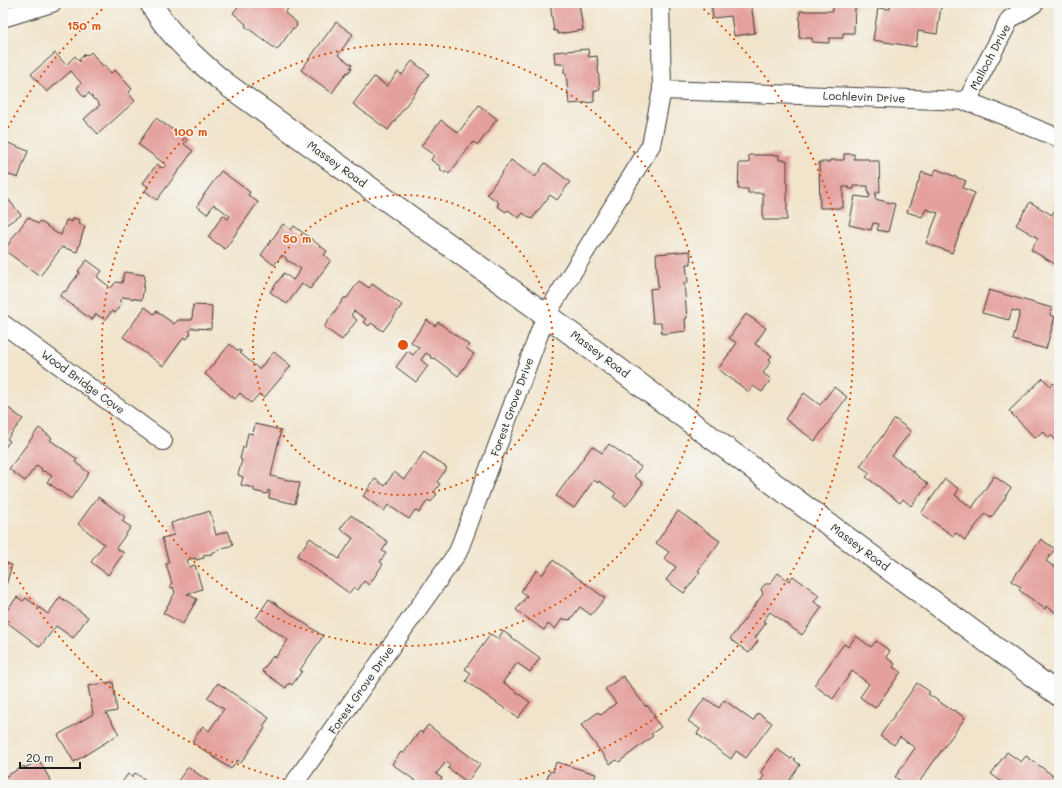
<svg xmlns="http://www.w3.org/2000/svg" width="1062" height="788" font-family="Mali,sans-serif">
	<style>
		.building { fill: #e4a09c }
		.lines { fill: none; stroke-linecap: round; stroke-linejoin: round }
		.minor-casing { stroke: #3c3a36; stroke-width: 20 }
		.tertiary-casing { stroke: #3c3a36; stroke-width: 24 }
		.minor { stroke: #fff; stroke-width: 18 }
		.tertiary { stroke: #fff; stroke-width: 22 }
		.ring { fill: none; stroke: #de560d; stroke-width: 2; stroke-dasharray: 2 4 }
		.labels { text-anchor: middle; stroke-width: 3; stroke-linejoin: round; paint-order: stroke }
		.street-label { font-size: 11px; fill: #1c1c1c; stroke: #f6f6f2 }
		.centre { fill: #de560d; stroke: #f6f6f2; stroke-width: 2 }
		.ring-label { font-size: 12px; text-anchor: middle; font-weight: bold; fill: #de560d; stroke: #f6f6f2; stroke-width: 3; stroke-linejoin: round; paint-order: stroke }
	</style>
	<rect width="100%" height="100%" fill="#f6f6f2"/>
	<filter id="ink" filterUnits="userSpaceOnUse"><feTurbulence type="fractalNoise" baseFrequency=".025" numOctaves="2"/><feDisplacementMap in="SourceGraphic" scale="8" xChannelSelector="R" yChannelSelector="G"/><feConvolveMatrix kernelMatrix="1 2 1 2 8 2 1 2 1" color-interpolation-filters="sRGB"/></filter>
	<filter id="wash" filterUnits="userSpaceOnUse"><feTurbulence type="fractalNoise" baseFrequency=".012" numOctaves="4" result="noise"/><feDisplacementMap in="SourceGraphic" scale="16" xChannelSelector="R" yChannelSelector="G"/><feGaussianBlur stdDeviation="0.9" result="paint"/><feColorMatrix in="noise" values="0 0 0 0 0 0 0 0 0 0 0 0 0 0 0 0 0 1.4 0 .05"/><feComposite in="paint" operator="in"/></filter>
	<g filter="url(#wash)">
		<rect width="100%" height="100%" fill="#f1e4cb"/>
		<g id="blocks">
			<g class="building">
				<path d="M241,3H260L264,6L266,3H284L289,7L285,13L297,23L296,25L297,26L294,29L293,28L277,50L245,26L246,24L233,13Z"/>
				<path d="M550,3H579L583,30L558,34L557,31H554Z"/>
				<path d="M711,3H751L755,33L734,36L731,16L713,18Z"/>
				<path d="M833,3H857L856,8H855L854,33H843V38H829V43L812,42V38H799L800,11H833Z"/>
				<path d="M891,3L901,5V3H920V6L925,7V4L941,7L937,34L918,31L916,47L873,40L878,8L890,9Z"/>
				<path d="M336,22L353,34L338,55L352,65L350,68H352L348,73L347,72L332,93L301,70Z"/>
				<path d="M588,49L589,57L597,56L600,90L594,91V102L569,104L566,73H564V69H565V64H555L554,52Z"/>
				<path d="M91,52L103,66L104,65L111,73L115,70L132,89L128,93L135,101L98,134L84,119L100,105L95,99L94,100L89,93L84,97L77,88L81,83L71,71L47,92L31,74L55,53L66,65L75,56L80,62V59L85,54L88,55Z"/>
				<path d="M412,61L429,74L388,130L353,104L374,77L387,86L398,72L402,75Z"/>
				<path d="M479,105L497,119L478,145L473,142L449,174L446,171L445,173L440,169L441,167L431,160L434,155L421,146L441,120L458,133Z"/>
				<path d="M156,118L187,140L184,144L193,151L157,200L145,191L148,187L143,183L157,164L163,168L166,165L138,144Z"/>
				<path d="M6,142L28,151L18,178L3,173V151Z"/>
				<path d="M844,154H854V159H869V161H879L880,192H876L875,199L895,204L888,232L877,230L879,224L873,223L871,230L849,225L855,196L869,198L870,194H868V186H853L854,189H849V187H843V208H820L819,162H830V160H844Z"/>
				<path d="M749,155H779V160H787V220H763V193H748V189H738L739,163H749Z"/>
				<path d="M511,160L535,177L545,163L570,182L557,200L550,195L532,219L523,213L519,218L508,210L506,212L497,206L499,203L487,194Z"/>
				<path d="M936,169L966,181L963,188L975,193L952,253L926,243L938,213L926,209L922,217L907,212L922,172L933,176Z"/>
				<path d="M221,171L250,192L248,195L258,202L225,249L208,237L223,215L228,219L230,216L218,207V208L215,206V205L214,204L207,214L197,206L203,197V196Z"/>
				<path d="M8,199L21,215L14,220H13L3,227V203Z"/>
				<path d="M1030,202L1052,215L1054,211L1059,214V258L1055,264L1031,250L1038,238L1016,225Z"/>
				<path d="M28,217L38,224L40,221L56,233L61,235L66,220L72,222L73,218L80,220L79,224L85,226L77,252L62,247L40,276L4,250Z"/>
				<path d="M283,224L291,230L294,226L327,251L324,255L331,260L310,289L302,284L287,304L270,292L284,273L293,280L301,269L289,261L288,262L286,260L287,259L282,255L274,265L261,255Z"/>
				<path d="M690,251L691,264H686L688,282L684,283L687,318L685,319L686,331L662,334L661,323H653L650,289L658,288L656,254Z"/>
				<path d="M87,260L102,271L97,277L111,288L116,282L122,283L124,272L145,275L142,300L123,297L119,301L122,303L115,313L112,311L105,320L96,314L92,320L60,296L64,291L65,292L80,272L78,271Z"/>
				<path d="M359,281L369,288L372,284L402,305L383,331L371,323L369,326L363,322L366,319L354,311L351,315L357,320L342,340L324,327L344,298H347Z"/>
				<path d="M989,290L1052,308L1050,315L1055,317L1046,349L1013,340L1020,312L1012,310L1009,320L982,313Z"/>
				<path d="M193,305L212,306L211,329L192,328L189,331L191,333L187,339L184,337L163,366L123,337L145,307L154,314L156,311L174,324L178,320H192Z"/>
				<path d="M746,314L766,328L755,344L772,356L769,359L771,361L763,373L771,379L762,392L753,386L749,392L718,369L737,343L729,338Z"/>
				<path d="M427,320L435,326L438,322L469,345L466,348L474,354L458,376L434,358L433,359L430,357L431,356L426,353L421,360L428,366L416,382L396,367L408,351L413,355L419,348L411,342Z"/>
				<path d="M230,344L238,351L240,350L241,351L240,353L259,369L274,352L291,366L264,398L259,394L251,403L240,393L235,399L205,374Z"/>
				<path d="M1043,378L1050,386L1053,383L1059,389V444L1051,435L1049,438L1043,431L1035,438L1009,411Z"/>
				<path d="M834,387L847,397L815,441L785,419L804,393L820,405Z"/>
				<path d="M3,404L23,419L7,439L10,441L3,450Z"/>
				<path d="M895,419L911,431L892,456L915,473V474L928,484L911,506L903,499L900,503L866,477L870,473L860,466Z"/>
				<path d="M255,424L281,430L271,476L300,483L295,504L269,498L270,491L268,490L267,494L254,491V488L241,485L243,477L238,475L242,460L240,459L243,447L245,448L248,433L253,434Z"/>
				<path d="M39,428L52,438L50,440L77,459L75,462L89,473L71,499L47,482L52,476L44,471L43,472L41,470L42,469L37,465L25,481L9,469Z"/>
				<path d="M609,444L641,467L634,476L643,483L626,506L613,497L616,493L599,481L598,483L594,480L574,508L556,496L592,446L602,453Z"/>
				<path d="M424,452L447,468L437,482L440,484L434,492L437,494L431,502L428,500L419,513L415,510L409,519L388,505L384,511L363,496L375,479L385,486L394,472L404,479Z"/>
				<path d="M994,476L1011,488L1005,496L1006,497L991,518L985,514L965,540L956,533L953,536L921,513L945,479L959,489L955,495L972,508Z"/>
				<path d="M98,497L125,517L122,521L131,527L116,548L124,553L108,575L91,562L104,544L78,524Z"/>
				<path d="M210,511L216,535L228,531L233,545L220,549V550L211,553L212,554L203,555L204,558L196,560L195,558L187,560L189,567L195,565L202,589L187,594L197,599L183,624L163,613L175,593L173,587L171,588L170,584H172L166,564L169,563L162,538L174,535L171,523Z"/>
				<path d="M678,511L720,541L698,571L700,572L684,593L666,580L676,567L664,558L669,552L656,543Z"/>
				<path d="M351,515L388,542L382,551L386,553L380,562L383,564L369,585L364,581L358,590L354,587L349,593L297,556L310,538L339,559L353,538L340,529Z"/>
				<path d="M1041,539L1055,549L1046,561L1059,570V606L1055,612L1046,606L1045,609L1019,590L1021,587L1011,581Z"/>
				<path d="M553,560L605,598L591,615L580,607L570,620L562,619L555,629L548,624L544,630L516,610L527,596L521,591L537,570L542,575Z"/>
				<path d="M3,562L12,565L6,585L3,584Z"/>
				<path d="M778,573L789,581L793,576L819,595L814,602L822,607L802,635L770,612L763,621L766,623L755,638L758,641L749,653L730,639L763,594L761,589L765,584H770Z"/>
				<path d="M17,597L23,601L26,598L48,614L60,597L88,617L73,638L56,626L40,647L8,623L9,622L3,617V615Z"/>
				<path d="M269,599L323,636L300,670L302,671L292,685L289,683L286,688L262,671L273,656L275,658L288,640L256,618Z"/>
				<path d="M503,631L540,658L530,672L517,663L503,682L530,702L518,718L466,681L471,673L465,669L491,634L498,639Z"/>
				<path d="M856,636L871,647L876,641L890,651L886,657L895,664L893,667L901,672L875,708L860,697L869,684L852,671L833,699L814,685L844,644L848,647Z"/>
				<path d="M623,676L646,707L647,705L655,715L653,717L661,727L651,734L653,736L619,762L617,760L610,764L581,725L598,712L601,715L616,703L605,689Z"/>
				<path d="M113,682L117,711L106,713L119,734L74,762L58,735L93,714L88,686Z"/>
				<path d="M218,683L269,718L263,726L265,728L241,763L237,760L231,769L192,742L203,726L209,731L224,709L207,698Z"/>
				<path d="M917,683L930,692L928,694L953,711L954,710L965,718L917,785H907L895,777L915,748L900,737L894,745L880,736Z"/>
				<path d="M705,698L719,708L724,700L753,721L758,713L772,723L746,758L736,751L731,759L697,734L700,729L688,721Z"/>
				<path d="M428,725L480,764L467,782L448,768L450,765L446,762L436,774L442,778L437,785H421L392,764L401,752L403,754L420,731L422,733Z"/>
				<path d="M777,749L791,759L793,757L795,759L794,760L800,765L786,785H758L764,776L760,773Z"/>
				<path d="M1007,752L1021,762L1026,756L1059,780V785H1006L991,774Z"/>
				<path d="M39,760L53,785H3V778L24,766L25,768Z"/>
				<path d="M556,762L596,774L592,785H548L545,784L550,771L553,772Z"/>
				<path d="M188,767L214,785H175Z"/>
				<path d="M135,773L153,785L154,783L158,785H120L128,774L132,777Z"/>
			</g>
		</g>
	</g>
	<g filter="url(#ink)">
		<use href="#blocks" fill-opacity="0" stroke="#3c3a36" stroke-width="1"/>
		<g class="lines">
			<defs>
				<g id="minor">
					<path d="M3,18L52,3"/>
					<path d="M662,90L967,101L1059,138"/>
					<path d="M967,101L1010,19L1035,3"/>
					<path d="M3,324L163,441"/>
					<path d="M293,785L458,552L546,315L651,145L662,90L660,3"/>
				</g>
				<path id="tertiary" d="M151,3C166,32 200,63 226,84L546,315L1059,695"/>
			</defs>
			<use href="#minor" class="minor-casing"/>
			<use href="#tertiary" class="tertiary-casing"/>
			<use href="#minor" class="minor"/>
			<use href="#tertiary" class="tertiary"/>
		</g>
	</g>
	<g class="ring">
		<circle cx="403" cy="345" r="150"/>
		<circle cx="403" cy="345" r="301"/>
		<path d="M302 784A451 451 0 0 1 5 557M5 133A451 451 0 0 1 107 5M699 5A451 451 0 0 1 504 784"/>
	</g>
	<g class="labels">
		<g class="street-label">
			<text transform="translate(990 57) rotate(-62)" y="4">Malloch Drive</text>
			<text transform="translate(864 97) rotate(2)" y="4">Lochlevin Drive</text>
			<text transform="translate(337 164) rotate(36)" y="4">Massey Road</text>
			<text transform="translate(600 354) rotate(37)" y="4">Massey Road</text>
			<text transform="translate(83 382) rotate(36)" y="4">Wood Bridge Cove</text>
			<text transform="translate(512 407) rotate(-70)" y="4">Forest Grove Drive</text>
			<text transform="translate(860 547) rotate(37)" y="4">Massey Road</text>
			<text transform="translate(361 690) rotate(-55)" y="4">Forest Grove Drive</text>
		</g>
	</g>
	<circle cx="403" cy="345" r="6" class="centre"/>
	<g class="ring-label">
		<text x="84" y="30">150 m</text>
		<text x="190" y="136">100 m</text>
		<text x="297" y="243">50 m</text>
	</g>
	<rect width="1062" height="788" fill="none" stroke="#f6f6f2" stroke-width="16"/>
	<path d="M20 762v6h60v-6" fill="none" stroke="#1c1c1c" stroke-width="2"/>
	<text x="26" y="762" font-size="12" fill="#1c1c1c" stroke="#f6f6f2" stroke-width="3" paint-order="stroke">20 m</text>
</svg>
